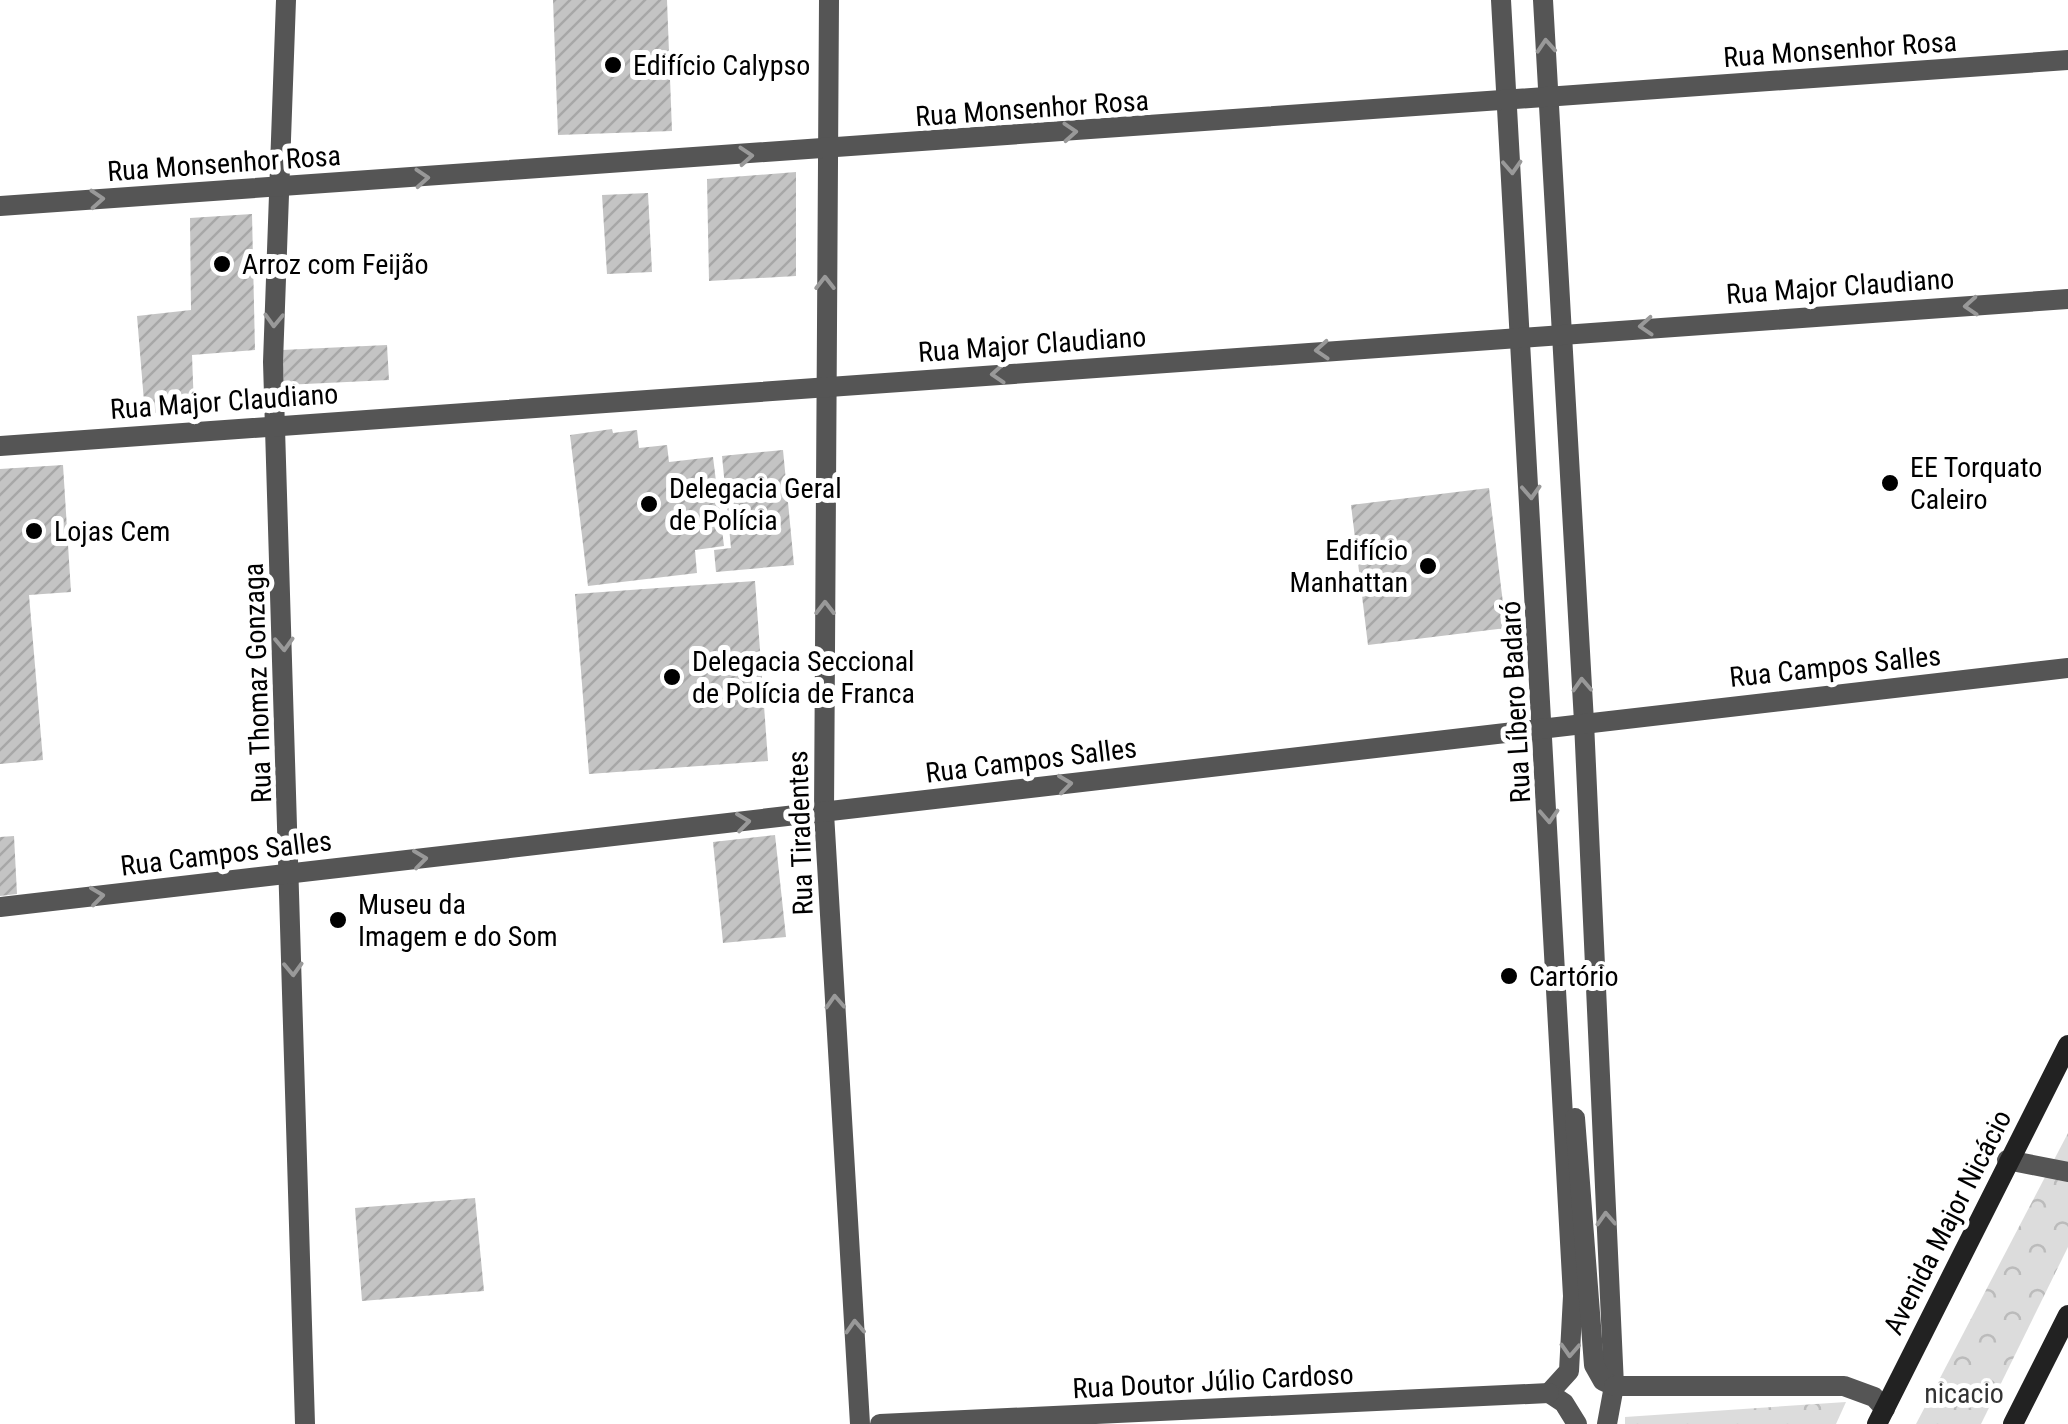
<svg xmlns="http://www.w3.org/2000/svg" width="2068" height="1424" font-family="'Roboto Condensed',sans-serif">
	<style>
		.park { fill: url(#park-crowns) }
		.building { fill: url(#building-hatch) }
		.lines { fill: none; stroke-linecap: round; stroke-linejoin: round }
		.minor { stroke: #555; stroke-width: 20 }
		.tertiary { stroke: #555; stroke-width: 20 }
		.secondary { stroke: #222; stroke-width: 20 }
		.oneway { stroke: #999 }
		.poi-dot { fill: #000; stroke: #fff; stroke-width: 4 }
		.labels { text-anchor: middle; stroke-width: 10; stroke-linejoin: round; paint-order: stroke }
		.street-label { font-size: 28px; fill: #000; stroke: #fff }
		.poi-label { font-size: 28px; fill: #000; stroke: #fff; text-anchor: start }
		.park-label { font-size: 28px; fill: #333; stroke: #fff }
	</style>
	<defs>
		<pattern id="park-crowns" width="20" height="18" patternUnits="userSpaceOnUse" patternTransform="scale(2.5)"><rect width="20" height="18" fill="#dcdcdc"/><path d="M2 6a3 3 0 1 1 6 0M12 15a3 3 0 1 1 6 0" fill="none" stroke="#bbb"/></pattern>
		<pattern id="building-hatch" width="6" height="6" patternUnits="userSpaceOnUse" patternTransform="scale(2.5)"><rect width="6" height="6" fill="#c4c4c4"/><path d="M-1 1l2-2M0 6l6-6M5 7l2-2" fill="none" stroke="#a7a7a7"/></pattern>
	</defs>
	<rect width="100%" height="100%" fill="#fff"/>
	<g class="park">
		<path d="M2068,1133V1247L1981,1424H1916Z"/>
		<path d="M1846,1402L1836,1424H1625V1417Z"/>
	</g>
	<g class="building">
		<path d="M553,0H667L672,131L558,135Z"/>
		<path d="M796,172V276L709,281L707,179Z"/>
		<path d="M648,193L652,272L607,274L602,195Z"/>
		<path d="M252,214L255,350L192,355L194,408L145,414L137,316L191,310L190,218Z"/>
		<path d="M387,345L389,380L284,385L282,350Z"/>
		<path d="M612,429L613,433L637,430L639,448L667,445L669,462L713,457L724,546L695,550L697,573L588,586L570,435Z"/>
		<path d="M783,450L794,565L716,572L714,550L731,548L722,456Z"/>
		<path d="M63,465L71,592L29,595L43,760L0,764V469Z"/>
		<path d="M1489,488L1506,628L1368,645L1351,505Z"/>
		<path d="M755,581L768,761L589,774L575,594Z"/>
		<path d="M775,835L786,937L723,943L713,842Z"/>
		<path d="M14,836L17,894L0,896V837Z"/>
		<path d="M475,1198L484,1291L362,1301L355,1208Z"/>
	</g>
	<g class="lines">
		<g class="minor">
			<path d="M286,0L273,362L305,1424"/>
			<path d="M829,0L824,813L860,1424"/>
			<path d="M1501,0L1573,1296L1569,1371L1549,1393"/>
			<path d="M1543,0L1584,722L1614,1386L1607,1424"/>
			<path d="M0,446L2068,299"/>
			<path d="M0,907L2068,668"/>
			<path d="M1575,1118L1594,1365L1603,1381L1614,1386"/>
			<path d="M2007,1160L2068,1172"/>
			<path d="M1614,1386H1844L1874,1397L1885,1409"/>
			<path d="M1549,1393L1564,1403L1577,1424"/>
			<path d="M880,1424L1549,1393"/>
		</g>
		<path class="tertiary" d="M0,206L2068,60"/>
		<g class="secondary">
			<path d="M1877,1424L2068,1045"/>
			<path d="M2013,1424L2068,1315"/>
		</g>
	</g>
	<defs><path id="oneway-chevron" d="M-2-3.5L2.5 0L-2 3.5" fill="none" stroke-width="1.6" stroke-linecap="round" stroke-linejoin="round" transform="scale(2.5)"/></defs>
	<g class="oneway">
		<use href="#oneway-chevron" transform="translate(1546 46) rotate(-94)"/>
		<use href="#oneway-chevron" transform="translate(1070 132) rotate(-4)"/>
		<use href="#oneway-chevron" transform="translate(746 156) rotate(-4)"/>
		<use href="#oneway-chevron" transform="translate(1512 167) rotate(87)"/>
		<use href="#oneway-chevron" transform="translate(422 178) rotate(-4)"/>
		<use href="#oneway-chevron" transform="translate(97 199) rotate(-4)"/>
		<use href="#oneway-chevron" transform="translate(825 283) rotate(-90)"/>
		<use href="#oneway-chevron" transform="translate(1971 306) rotate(176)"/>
		<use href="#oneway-chevron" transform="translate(274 320) rotate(92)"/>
		<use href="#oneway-chevron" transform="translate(1646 326) rotate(176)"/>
		<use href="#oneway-chevron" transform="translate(1322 350) rotate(176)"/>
		<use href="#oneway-chevron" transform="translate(998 374) rotate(176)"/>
		<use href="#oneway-chevron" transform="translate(1531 492) rotate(87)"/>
		<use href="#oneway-chevron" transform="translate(825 608) rotate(-90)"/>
		<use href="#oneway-chevron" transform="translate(284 644) rotate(88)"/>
		<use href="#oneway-chevron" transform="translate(1582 685) rotate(-93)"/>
		<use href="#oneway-chevron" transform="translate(1065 784) rotate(-7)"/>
		<use href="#oneway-chevron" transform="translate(1549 816) rotate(87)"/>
		<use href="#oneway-chevron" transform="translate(743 822) rotate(-7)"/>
		<use href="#oneway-chevron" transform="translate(420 859) rotate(-7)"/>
		<use href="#oneway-chevron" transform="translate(97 896) rotate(-7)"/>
		<use href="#oneway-chevron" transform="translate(293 969) rotate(88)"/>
		<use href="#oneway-chevron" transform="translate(835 1002) rotate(-93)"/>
		<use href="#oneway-chevron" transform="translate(1606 1219) rotate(-93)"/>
		<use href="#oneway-chevron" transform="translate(855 1327) rotate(-93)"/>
		<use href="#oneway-chevron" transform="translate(1570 1350) rotate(93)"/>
	</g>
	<g class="poi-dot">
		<circle cx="613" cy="65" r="10"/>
		<circle cx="222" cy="264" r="10"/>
		<circle cx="1890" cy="483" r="10"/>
		<circle cx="649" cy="504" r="10"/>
		<circle cx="34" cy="531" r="10"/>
		<circle cx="1428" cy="566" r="10"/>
		<circle cx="672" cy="677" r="10"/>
		<circle cx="338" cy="920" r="10"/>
		<circle cx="1509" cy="976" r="10"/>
	</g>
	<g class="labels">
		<g class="street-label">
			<text transform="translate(1840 49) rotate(-4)" y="10">Rua Monsenhor Rosa</text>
			<text transform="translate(1032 108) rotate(-4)" y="10">Rua Monsenhor Rosa</text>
			<text transform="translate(224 163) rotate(-4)" y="10">Rua Monsenhor Rosa</text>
			<text transform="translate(1840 286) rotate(-4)" y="10">Rua Major Claudiano</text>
			<text transform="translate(1032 344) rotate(-4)" y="10">Rua Major Claudiano</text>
			<text transform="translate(224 401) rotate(-4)" y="10">Rua Major Claudiano</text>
			<text transform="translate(1835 666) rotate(-6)" y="10">Rua Campos Salles</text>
			<text transform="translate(257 683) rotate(-92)" y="10">Rua Thomaz Gonzaga</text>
			<text transform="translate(1515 702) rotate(-93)" y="10">Rua Líbero Badaró</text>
			<text transform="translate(1031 760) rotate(-7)" y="10">Rua Campos Salles</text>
			<text transform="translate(800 833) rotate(-92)" y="10">Rua Tiradentes</text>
			<text transform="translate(226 853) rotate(-7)" y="10">Rua Campos Salles</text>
			<text transform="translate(1947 1222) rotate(-63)" y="10">Avenida Major Nicácio</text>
			<text transform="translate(1213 1381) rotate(-3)" y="10">Rua Doutor Júlio Cardoso</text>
		</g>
		<g class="poi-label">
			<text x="633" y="75">Edifício Calypso</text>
			<text x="242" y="274">Arroz com Feijão</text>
			<text x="1910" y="477">EE Torquato<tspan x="1910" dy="32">Caleiro</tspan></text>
			<text x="669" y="498">Delegacia Geral<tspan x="669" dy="32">de Polícia</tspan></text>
			<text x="54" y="541">Lojas Cem</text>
			<text x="1408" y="560" text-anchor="end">Edifício<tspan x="1408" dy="32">Manhattan</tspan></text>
			<text x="692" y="671">Delegacia Seccional<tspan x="692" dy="32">de Polícia de Franca</tspan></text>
			<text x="358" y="914">Museu da<tspan x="358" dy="32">Imagem e do Som</tspan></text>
			<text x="1529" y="986">Cartório</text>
		</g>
		<g class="park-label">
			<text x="1964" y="1403">nicacio</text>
		</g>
	</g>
</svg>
